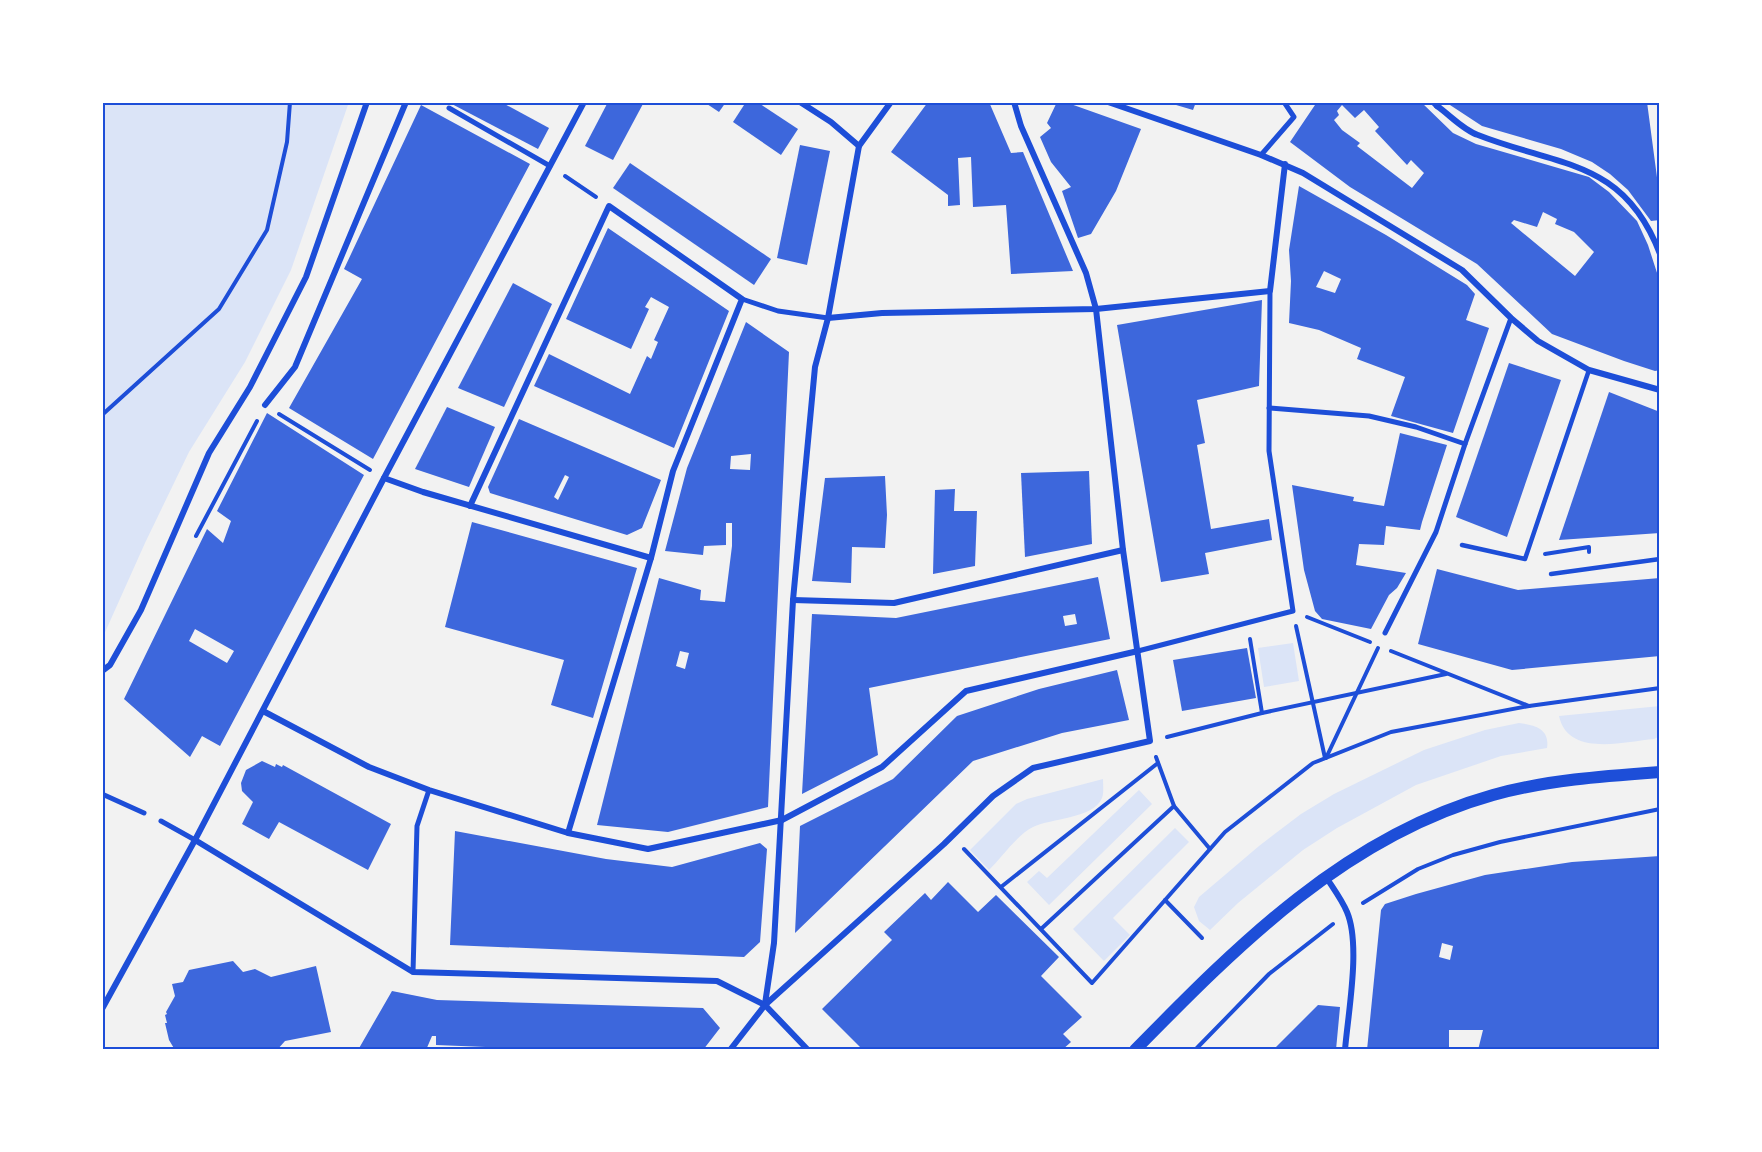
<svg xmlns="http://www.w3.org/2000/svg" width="1762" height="1152" font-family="Signika,sans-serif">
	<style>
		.green { fill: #dbe4f7 }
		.building { fill: #3d67dc; fill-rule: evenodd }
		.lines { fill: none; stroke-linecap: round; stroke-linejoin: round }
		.path { stroke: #1d4ed8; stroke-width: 4 }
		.service { stroke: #1d4ed8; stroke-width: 4.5 }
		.pedestrian { stroke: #1d4ed8; stroke-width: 5 }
		.minor { stroke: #1d4ed8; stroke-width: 6 }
		.secondary { stroke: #1d4ed8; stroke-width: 12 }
		.neatline { fill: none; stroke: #1d4ed8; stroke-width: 2 }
	</style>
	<rect width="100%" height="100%" fill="#f2f2f2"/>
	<g class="green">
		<path d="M102,102H349L291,270L245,362L189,452L145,543L102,639Z"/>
		<path d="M1293,643L1299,681L1264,687L1258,648Z"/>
		<path d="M1660,706V736L1654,739C1623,742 1568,757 1559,716Z"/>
		<path d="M1519,723C1535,725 1550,729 1547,748L1501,756L1416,785L1337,828L1303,850L1238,903L1210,930L1199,921L1194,907L1199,897L1259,846L1301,814L1334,794L1424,750L1485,730Z"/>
		<path d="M1103,779C1103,785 1104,793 1102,798C1093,819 1051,818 1033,827C1019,833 1001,858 989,870L970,850L1016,804L1027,799Z"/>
		<path d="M1139,790L1152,804L1049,905L1027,882L1039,871L1047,878Z"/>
		<path d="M1175,828L1189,842L1113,918L1130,935L1104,961L1073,929Z"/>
	</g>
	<g class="building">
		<path d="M448,102H501L549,128L538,149Z"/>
		<path d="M608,102H644L613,160L585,146Z"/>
		<path d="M704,102H726L719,112Z"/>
		<path d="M746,102H757L798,129L781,155L733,122Z"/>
		<path d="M928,102H989L1011,153L1023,152L1073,271L1011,274L1006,205L973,207L971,157L958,158L960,205L948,206V195L891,152Z"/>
		<path d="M1057,102H1065L1141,129L1116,191L1091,234L1078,238L1062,191L1071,187L1051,162L1040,137L1051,128L1047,123Z"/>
		<path d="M1166,102H1196L1193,110Z"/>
		<path d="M1317,102H1421L1453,133L1476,144L1589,177L1609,192L1637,221L1648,245L1659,279L1660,370L1655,371L1624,361L1552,334L1477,264L1350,187L1290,142ZM1342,105L1355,118L1364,110L1379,127L1375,131L1407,165L1411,160L1424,173L1412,188L1357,146L1360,143L1342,130L1334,120L1339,115L1337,111ZM1543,212L1557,219L1555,224L1574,232L1594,252L1575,276L1511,223L1514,220L1537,227Z"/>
		<path d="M1452,102H1647L1660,200V220L1651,221L1628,190L1610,174L1592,162L1561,149L1482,126L1450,105Z"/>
		<path d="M421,105L530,164L373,459L289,408L362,279L344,269Z"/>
		<path d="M800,145L830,151L807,265L777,258Z"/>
		<path d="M630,163L771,259L754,285L613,188Z"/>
		<path d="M1299,186L1386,235L1467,285L1475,294L1466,320L1489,328L1453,433L1391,416L1405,377L1357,359L1361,348L1319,330L1289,323L1291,281L1289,250ZM1324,271L1341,279L1335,293L1316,287Z"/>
		<path d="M608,228L729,311L674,448L534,386L549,354L630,394L647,356L651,359L658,342L654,340L669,307L651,297L645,307L649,309L631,349L566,319Z"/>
		<path d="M513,283L552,304L504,407L458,388Z"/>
		<path d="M1262,300L1259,386L1197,400L1205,443L1197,445L1211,529L1269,519L1272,540L1205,553L1209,574L1161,582L1117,325Z"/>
		<path d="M746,322L789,352L768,807L668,832L597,825L659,578L701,590L700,600L725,602L732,546V523H726V545L704,546L703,555L665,551L687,468ZM751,454L750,470L730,469L731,456ZM680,651L689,653L685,669L676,666Z"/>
		<path d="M1509,363L1561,380L1507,537L1456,517Z"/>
		<path d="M1609,392L1660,412V533L1559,540Z"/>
		<path d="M447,407L495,427L469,487L415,469Z"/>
		<path d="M267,413L364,475L220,746L202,736L190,757L124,699L207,529L223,543L231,521L217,511ZM195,629L234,651L227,663L189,641Z"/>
		<path d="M519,419L661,480L642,528L627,535L490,493L488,487ZM565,475L569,477L558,500L554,497Z"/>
		<path d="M1400,433L1447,445L1422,522L1420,530L1386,526L1384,545L1359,544L1356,565L1406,573L1397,588L1389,595L1371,629L1322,619L1315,611L1304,570L1292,485L1354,497L1353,501L1384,506Z"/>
		<path d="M1089,471L1092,544L1025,557L1021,473Z"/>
		<path d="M885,476L887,515L885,548L852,547L851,583L812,581L825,478Z"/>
		<path d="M955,489L954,511H977L975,566L933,574L935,490Z"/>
		<path d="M472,522L637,568L593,718L551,705L564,660L445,627Z"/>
		<path d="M1437,569L1518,590L1660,578V656L1512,670L1418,644Z"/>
		<path d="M1098,577L1110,639L869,688L878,755L802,794L812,614L896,618ZM1075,614L1077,624L1065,626L1063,616Z"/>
		<path d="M1247,648L1256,698L1182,711L1173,660Z"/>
		<path d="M1117,670L1129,720L1062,733L973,761L795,933L800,826L893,779L957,716L1039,689Z"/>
		<path d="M262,761L275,767L276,764L282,767L283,765L391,824L368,870L279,822L269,839L242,824L253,802L242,791L241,783L246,770Z"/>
		<path d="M455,831L606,859L672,867L760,843L767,849L760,942L744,957L450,945Z"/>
		<path d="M1660,856V1050H1478L1483,1030H1449V1050H1367L1381,910L1385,904L1416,894L1485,875L1572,862ZM1442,943L1453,946L1450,960L1439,957Z"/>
		<path d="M948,882L978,912L996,895L1059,957L1041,976L1082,1017L1063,1034L1071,1042L1062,1050H863L822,1009L892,940L884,932L925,893L931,900Z"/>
		<path d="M233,961L243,972L255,969L271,977L316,966L331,1032L285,1041L277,1050H175L169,1040L165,1023H167L165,1015L167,1014L166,1012L175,996L172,984L183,982L189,970Z"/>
		<path d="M392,991L437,1000L703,1008L720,1028L703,1050H559L436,1045V1036H432L426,1050H358Z"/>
		<path d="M1318,1005L1340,1007L1336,1050H1273Z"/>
	</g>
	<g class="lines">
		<g class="path">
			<path d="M565,176L596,197"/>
			<path d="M279,414L370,470"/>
			<path d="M102,415L219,309L267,230L287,142L290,102"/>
			<path d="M196,536L257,421"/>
			<path d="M1545,554L1589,547V552"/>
			<path d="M1307,617L1370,642"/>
			<path d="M1296,626L1325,758"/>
			<path d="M1391,651L1529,706L1660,688"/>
			<path d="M1262,713L1446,674"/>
			<path d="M1167,737L1262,713L1250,639"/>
			<path d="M1326,758L1378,648"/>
			<path d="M1174,806L1210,849"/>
			<path d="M964,849L1092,983L1225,832L1313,763L1391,732L1529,706"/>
			<path d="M1001,887L1158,763"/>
			<path d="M1165,900L1202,938"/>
			<path d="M1363,903L1418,869L1453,855L1500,842L1660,809"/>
			<path d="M1041,929L1174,806L1156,757"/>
			<path d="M1195,1050L1269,974L1333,924"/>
		</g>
		<g class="service">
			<path d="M1462,545L1525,559L1589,370"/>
			<path d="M1551,574L1660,559"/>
		</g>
		<g class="pedestrian">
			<path d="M449,108L550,166"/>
			<path d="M1261,155L1294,117L1284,102"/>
			<path d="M742,299L778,311L828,318"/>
			<path d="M1269,408L1369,416L1416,427L1465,444"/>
			<path d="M1385,633L1436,532L1465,444L1511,318"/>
			<path d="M1138,651L1293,611L1269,451L1270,291"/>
			<path d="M102,794L144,813"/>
			<path d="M161,821L195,840"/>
			<path d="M413,972L417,826L429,790"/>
		</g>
		<g class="minor">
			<path d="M800,102L831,122L859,146"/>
			<path d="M1108,102L1261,155L1303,173L1462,270L1511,318L1538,341L1589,370L1660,390"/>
			<path d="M1433,102L1437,106L1440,102"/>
			<path d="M1437,106C1450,115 1463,130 1478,135C1559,167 1624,159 1660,254"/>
			<path d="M828,318L882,313L1096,309L1270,291L1285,164"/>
			<path d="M265,405L295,367L406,102"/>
			<path d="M384,478L423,492L651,558"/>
			<path d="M470,506L609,206L742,299L673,471L651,558L568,833"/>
			<path d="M793,600L894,603L1123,550"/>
			<path d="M102,671L110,665L141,610L209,453L250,387L306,277L367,102"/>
			<path d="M263,711L369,767L429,790L568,833L648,849L782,820L882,767L966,691L1138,651"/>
			<path d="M195,840L413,972L717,981L765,1005L808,1050"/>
			<path d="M1326,877C1333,888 1342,900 1347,912C1361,945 1348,1013 1345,1050"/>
			<path d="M765,1004L774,943L793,600L815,367L828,318L859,146L891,102"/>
			<path d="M102,1009L195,840L384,478L584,102"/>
			<path d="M730,1050L765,1005L944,844L993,796L1033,768L1150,741L1123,550L1096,309L1086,273L1021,126L1014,102"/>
		</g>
		<path class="secondary" d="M1135,1050C1239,944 1346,836 1493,795C1547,780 1605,776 1660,772"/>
	</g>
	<rect width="1762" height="1152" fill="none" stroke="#ffffff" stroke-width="207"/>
	<rect x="104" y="104" width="1554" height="944" class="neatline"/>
</svg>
